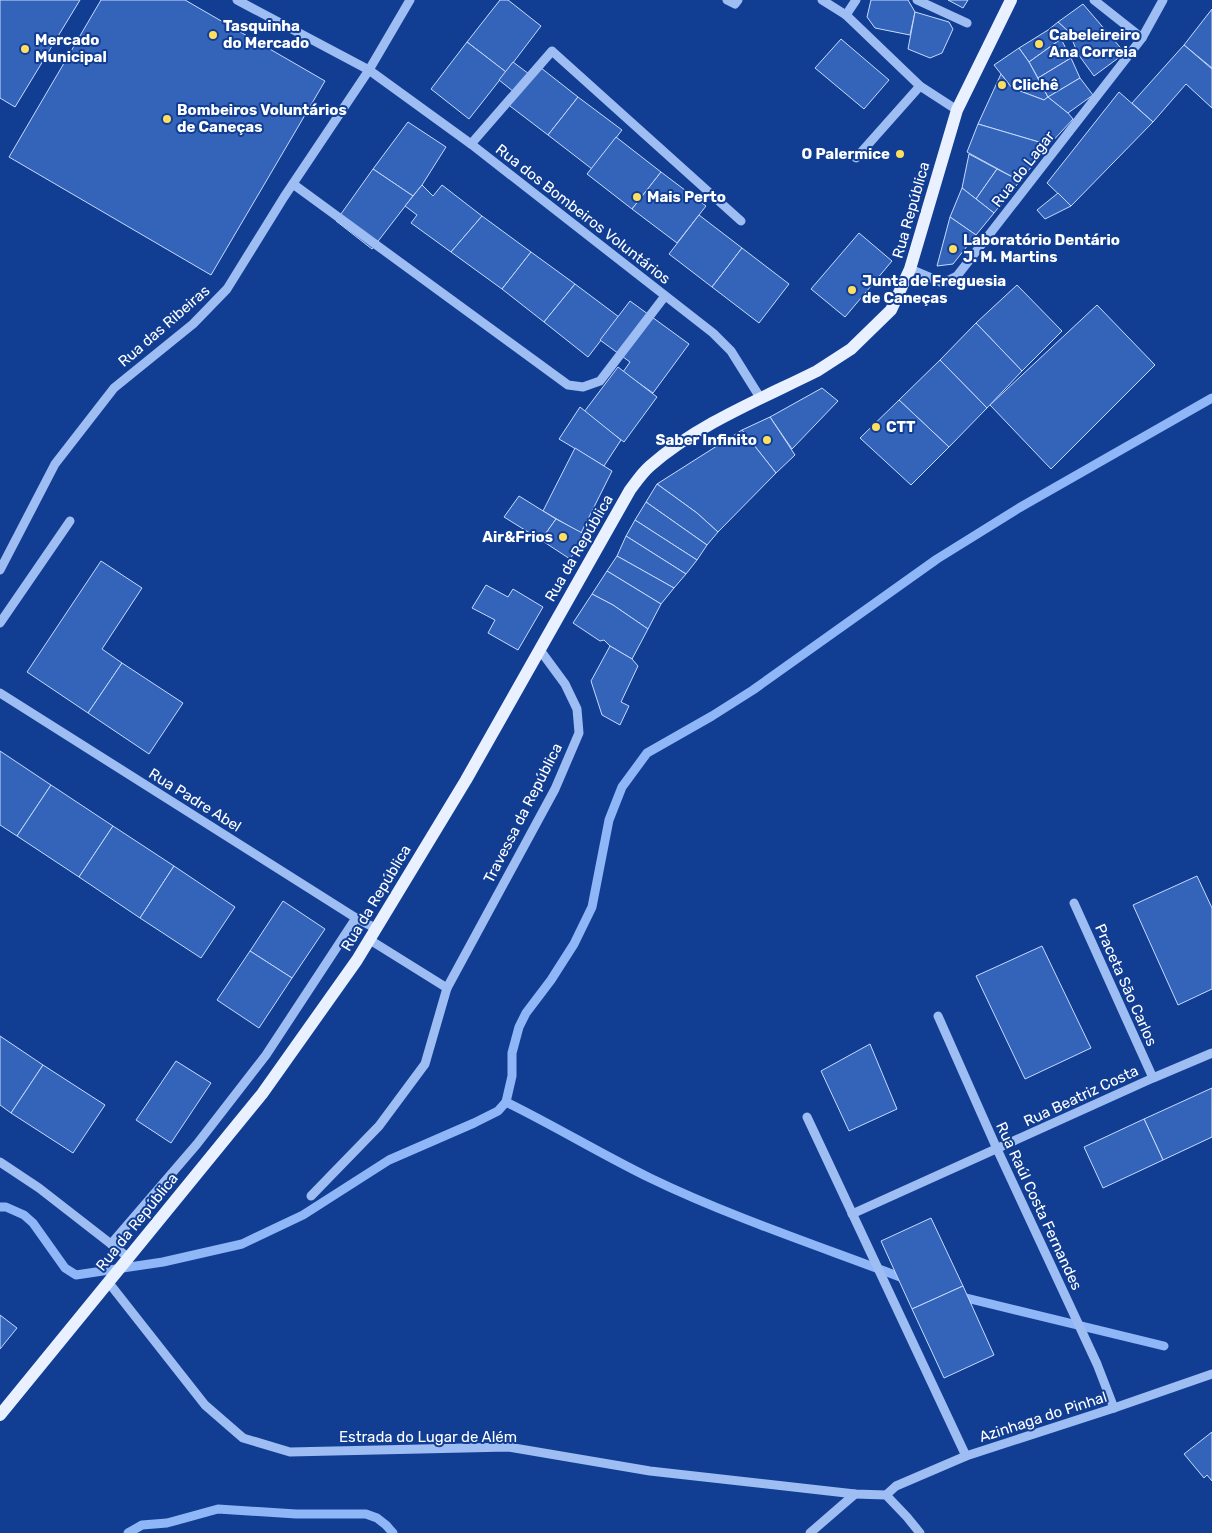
<svg xmlns="http://www.w3.org/2000/svg" width="1212" height="1533" font-family="Rubik,sans-serif">
	<style>
		.lines { fill: none; stroke-linecap: round; stroke-linejoin: round }
		.stream { stroke: #8fb6f7; stroke-width: 9 }
		.building { fill: #3464ba; stroke: #c5dafd }
		.minor { stroke: #9dbdf3; stroke-width: 9 }
		.major { stroke: #e9f0ff; stroke-width: 12 }
		.poi-dot { fill: #ffdf5f; stroke: #113e93; stroke-width: 2 }
		.labels { text-anchor: middle; stroke-width: 4; stroke-linejoin: round; paint-order: stroke }
		.poi-label { font-size: 15px; font-weight: bold; fill: #fff; stroke: #113e93; text-anchor: start }
		.street-label { font-size: 15px; fill: #fff; stroke: #113e93 }
	</style>
	<rect width="100%" height="100%" fill="#113e93"/>
	<g class="lines">
		<g class="stream">
			<path d="M506,1102C555,1126 601,1154 650,1178C733,1218 822,1247 908,1280"/>
			<path d="M0,1207H6L24,1215L33,1223L65,1268L76,1275L163,1262L242,1244L303,1215L389,1160L474,1123L498,1111L506,1102L512,1076V1053L519,1027L526,1013L551,980L574,944L592,907L609,820L622,787L647,753L712,716L753,690L937,559L1019,508L1212,398"/>
			<path d="M958,1296L1164,1346"/>
			<path d="M128,1533L142,1525L167,1523L218,1509L296,1514H366L377,1518L386,1525L393,1533"/>
		</g>
	</g>
	<g class="building">
		<path d="M0,0H80L15,107L0,98Z"/>
		<path d="M101,0H185L325,81L211,275L9,157Z"/>
		<path d="M500,0H508L541,26L506,72L467,42Z"/>
		<path d="M871,0H908L915,12L910,35L875,28L867,17Z"/>
		<path d="M948,0H968L963,8Z"/>
		<path d="M1083,4L1125,53L1094,76L1078,54L1069,32L1058,22Z"/>
		<path d="M1212,9V68L1184,45Z"/>
		<path d="M915,12L949,22L953,29L942,53L930,58L908,49Z"/>
		<path d="M1058,22L1069,32L1058,41L1048,30Z"/>
		<path d="M1048,30L1058,41L1029,62L1019,48Z"/>
		<path d="M841,39L889,80L864,109L815,68Z"/>
		<path d="M1061,39L1071,58L1038,78L1029,62Z"/>
		<path d="M467,42L506,72L469,119L431,89Z"/>
		<path d="M1184,45L1212,69V108L1186,84L1153,122L1132,103Z"/>
		<path d="M1019,48L1029,62L1048,97L1044,100L1012,88L994,65Z"/>
		<path d="M1071,58L1080,78L1048,97L1038,78Z"/>
		<path d="M513,62L529,74L536,64L578,97L548,135L506,103L514,92L499,80Z"/>
		<path d="M1001,74L1012,88L1044,100L1048,97L1068,113L1073,119L1049,145L978,124Z"/>
		<path d="M1080,78L1093,95L1068,113L1048,97Z"/>
		<path d="M1119,92L1153,122L1071,206L1047,183Z"/>
		<path d="M578,97L622,130L592,169L548,135Z"/>
		<path d="M408,122L446,147L422,185L413,196L373,169Z"/>
		<path d="M978,124L1049,145L1020,181L967,152Z"/>
		<path d="M616,137L661,172L632,209L587,174Z"/>
		<path d="M969,154L997,169L976,199L962,188Z"/>
		<path d="M373,169L413,196L372,249L336,221Z"/>
		<path d="M997,169L1020,181L994,213L976,199Z"/>
		<path d="M661,172L706,206L677,243L632,209Z"/>
		<path d="M422,185L433,196L442,185L482,216L451,252L411,223L417,215L405,206Z"/>
		<path d="M962,188L994,213L976,235L950,217Z"/>
		<path d="M1058,193L1071,206L1045,219L1037,210Z"/>
		<path d="M699,215L742,248L712,287L669,254Z"/>
		<path d="M482,216L531,252L502,289L451,252Z"/>
		<path d="M950,217L976,235L953,264L937,266Z"/>
		<path d="M859,233L892,261L845,317L811,289Z"/>
		<path d="M742,248L789,284L759,323L712,287Z"/>
		<path d="M531,252L575,284L544,322L502,289Z"/>
		<path d="M575,284L619,317L588,357L544,322Z"/>
		<path d="M1017,285L1062,331L1022,371L976,323Z"/>
		<path d="M630,301L689,344L653,393L623,372L630,362L600,340Z"/>
		<path d="M1097,305L1155,365L1051,469L990,405Z"/>
		<path d="M976,323L1022,371L987,408L940,360Z"/>
		<path d="M940,360L987,408L949,447L899,400Z"/>
		<path d="M618,367L657,397L624,442L584,412Z"/>
		<path d="M822,388L838,401L792,449L770,417Z"/>
		<path d="M899,400L949,447L911,485L860,438Z"/>
		<path d="M580,407L621,440L604,466L559,439Z"/>
		<path d="M770,417L795,455L776,473L742,430Z"/>
		<path d="M742,430L776,473L718,532L697,513L657,484Z"/>
		<path d="M575,448L612,471L581,533L543,511Z"/>
		<path d="M657,484L697,513L718,532L707,545L646,502Z"/>
		<path d="M519,496L556,519L541,540L504,517Z"/>
		<path d="M646,502L707,545L697,560L635,520Z"/>
		<path d="M556,519L586,535L570,559L541,540Z"/>
		<path d="M635,520L697,560L686,574L626,536Z"/>
		<path d="M626,536L686,574L674,588L617,556Z"/>
		<path d="M617,556L674,588L661,604L607,571Z"/>
		<path d="M101,561L142,588L102,649L122,663L88,713L27,672Z"/>
		<path d="M607,571L661,604L648,629L613,605L592,594Z"/>
		<path d="M486,585L508,597L513,589L543,607L518,650L488,633L495,620L472,608Z"/>
		<path d="M592,594L613,605L648,629L632,659L610,646L604,640L600,641L573,623Z"/>
		<path d="M610,646L632,659L638,666L621,702L629,706L620,725L602,715L591,681Z"/>
		<path d="M122,663L183,703L149,754L88,713Z"/>
		<path d="M0,751L51,785L17,836L0,825Z"/>
		<path d="M51,785L113,826L79,877L17,836Z"/>
		<path d="M113,826L174,866L140,918L79,877Z"/>
		<path d="M174,866L235,907L201,958L140,918Z"/>
		<path d="M1197,876L1212,908V989L1178,1005L1133,905Z"/>
		<path d="M283,901L325,929L292,978L250,951Z"/>
		<path d="M1042,946L1091,1048L1025,1079L976,976Z"/>
		<path d="M250,951L292,978L259,1028L217,1000Z"/>
		<path d="M0,1036L43,1065L11,1113L0,1105Z"/>
		<path d="M870,1044L897,1109L849,1131L821,1071Z"/>
		<path d="M176,1061L211,1083L171,1143L136,1120Z"/>
		<path d="M43,1065L105,1105L73,1153L11,1113Z"/>
		<path d="M1212,1088V1137L1163,1160L1144,1119Z"/>
		<path d="M1144,1119L1163,1160L1103,1188L1084,1147Z"/>
		<path d="M931,1218L963,1286L912,1309L881,1241Z"/>
		<path d="M963,1286L994,1355L944,1378L912,1309Z"/>
		<path d="M0,1315L17,1328L0,1349Z"/>
		<path d="M1212,1432V1481L1207,1475L1204,1478L1184,1454Z"/>
	</g>
	<g class="lines">
		<g class="minor">
			<path d="M237,0L369,70L471,144L713,333L731,351L761,399"/>
			<path d="M727,0L735,4L738,0"/>
			<path d="M822,0L846,15L920,86L957,110"/>
			<path d="M917,0L967,23"/>
			<path d="M1094,0L1142,38L1163,0"/>
			<path d="M846,15L856,0"/>
			<path d="M471,144L552,51L741,221"/>
			<path d="M856,158L920,86"/>
			<path d="M293,184L568,385L583,387L600,381L665,296"/>
			<path d="M910,269L943,283L957,276L1142,38"/>
			<path d="M0,570L55,464L114,388L193,324L227,289L284,197L369,70L410,0"/>
			<path d="M0,623L70,521"/>
			<path d="M0,693L356,918L377,929"/>
			<path d="M1074,903L1153,1078"/>
			<path d="M447,988L555,789L579,733L577,709L565,684L540,650"/>
			<path d="M938,1016L997,1149L1097,1364L1114,1408"/>
			<path d="M807,1117L966,1456"/>
			<path d="M0,1162L39,1188L129,1258"/>
			<path d="M311,1196L379,1126L425,1064L447,988L370,940"/>
			<path d="M852,1214L1153,1078L1212,1053"/>
			<path d="M111,1244L197,1144L266,1055L356,918"/>
			<path d="M109,1283L205,1405L243,1438L290,1452L508,1447L650,1471L855,1494L886,1495L907,1517L920,1533"/>
			<path d="M886,1495L896,1486L966,1456L1114,1408L1212,1374"/>
			<path d="M810,1533L855,1494"/>
		</g>
		<path class="major" d="M0,1415L262,1094L357,960L466,780L630,490C636,482 642,473 650,466C698,424 761,399 817,371L851,349L891,310L910,269L957,110L1011,0"/>
	</g>
	<g class="poi-dot">
		<circle cx="213" cy="35" r="5"/>
		<circle cx="1039" cy="44" r="5"/>
		<circle cx="25" cy="49" r="5"/>
		<circle cx="1002" cy="85" r="5"/>
		<circle cx="167" cy="119" r="5"/>
		<circle cx="900" cy="154" r="5"/>
		<circle cx="637" cy="197" r="5"/>
		<circle cx="953" cy="249" r="5"/>
		<circle cx="852" cy="290" r="5"/>
		<circle cx="876" cy="427" r="5"/>
		<circle cx="767" cy="440" r="5"/>
		<circle cx="563" cy="537" r="5"/>
	</g>
	<g class="labels">
		<g class="poi-label">
			<text x="223" y="31">Tasquinha<tspan x="223" dy="17">do Mercado</tspan></text>
			<text x="1049" y="40">Cabeleireiro<tspan x="1049" dy="17">Ana Correia</tspan></text>
			<text x="35" y="45">Mercado<tspan x="35" dy="17">Municipal</tspan></text>
			<text x="1012" y="90">Clichê</text>
			<text x="177" y="115">Bombeiros Voluntários<tspan x="177" dy="17">de Caneças</tspan></text>
			<text x="890" y="159" text-anchor="end">O Palermice</text>
			<text x="647" y="202">Mais Perto</text>
			<text x="963" y="245">Laboratório Dentário<tspan x="963" dy="17">J. M. Martins</tspan></text>
			<text x="862" y="286">Junta de Freguesia<tspan x="862" dy="17">de Caneças</tspan></text>
			<text x="886" y="432">CTT</text>
			<text x="757" y="445" text-anchor="end">Saber Infinito</text>
			<text x="553" y="542" text-anchor="end">Air&amp;Frios</text>
		</g>
		<g class="street-label">
			<text transform="translate(1023 169) rotate(-52)" y="5">Rua do Lagar</text>
			<text transform="translate(911 210) rotate(-74)" y="5">Rua República</text>
			<text transform="translate(583 214) rotate(38)" y="5">Rua dos Bombeiros Voluntários</text>
			<text transform="translate(164 326) rotate(-41)" y="5">Rua das Ribeiras</text>
			<text transform="translate(579 548) rotate(-60)" y="5">Rua da República</text>
			<text transform="translate(195 800) rotate(32)" y="5">Rua Padre Abel</text>
			<text transform="translate(523 813) rotate(-63)" y="5">Travessa da República</text>
			<text transform="translate(376 898) rotate(-59)" y="5">Rua da República</text>
			<text transform="translate(1126 985) rotate(66)" y="5">Praceta São Carlos</text>
			<text transform="translate(1081 1096) rotate(-25)" y="5">Rua Beatriz Costa</text>
			<text transform="translate(1039 1206) rotate(65)" y="5">Rua Raúl Costa Fernandes</text>
			<text transform="translate(137 1222) rotate(-51)" y="5">Rua da República</text>
			<text transform="translate(1043 1417) rotate(-18)" y="5">Azinhaga do Pinhal</text>
			<text x="428" y="1442">Estrada do Lugar de Além</text>
		</g>
	</g>
</svg>
